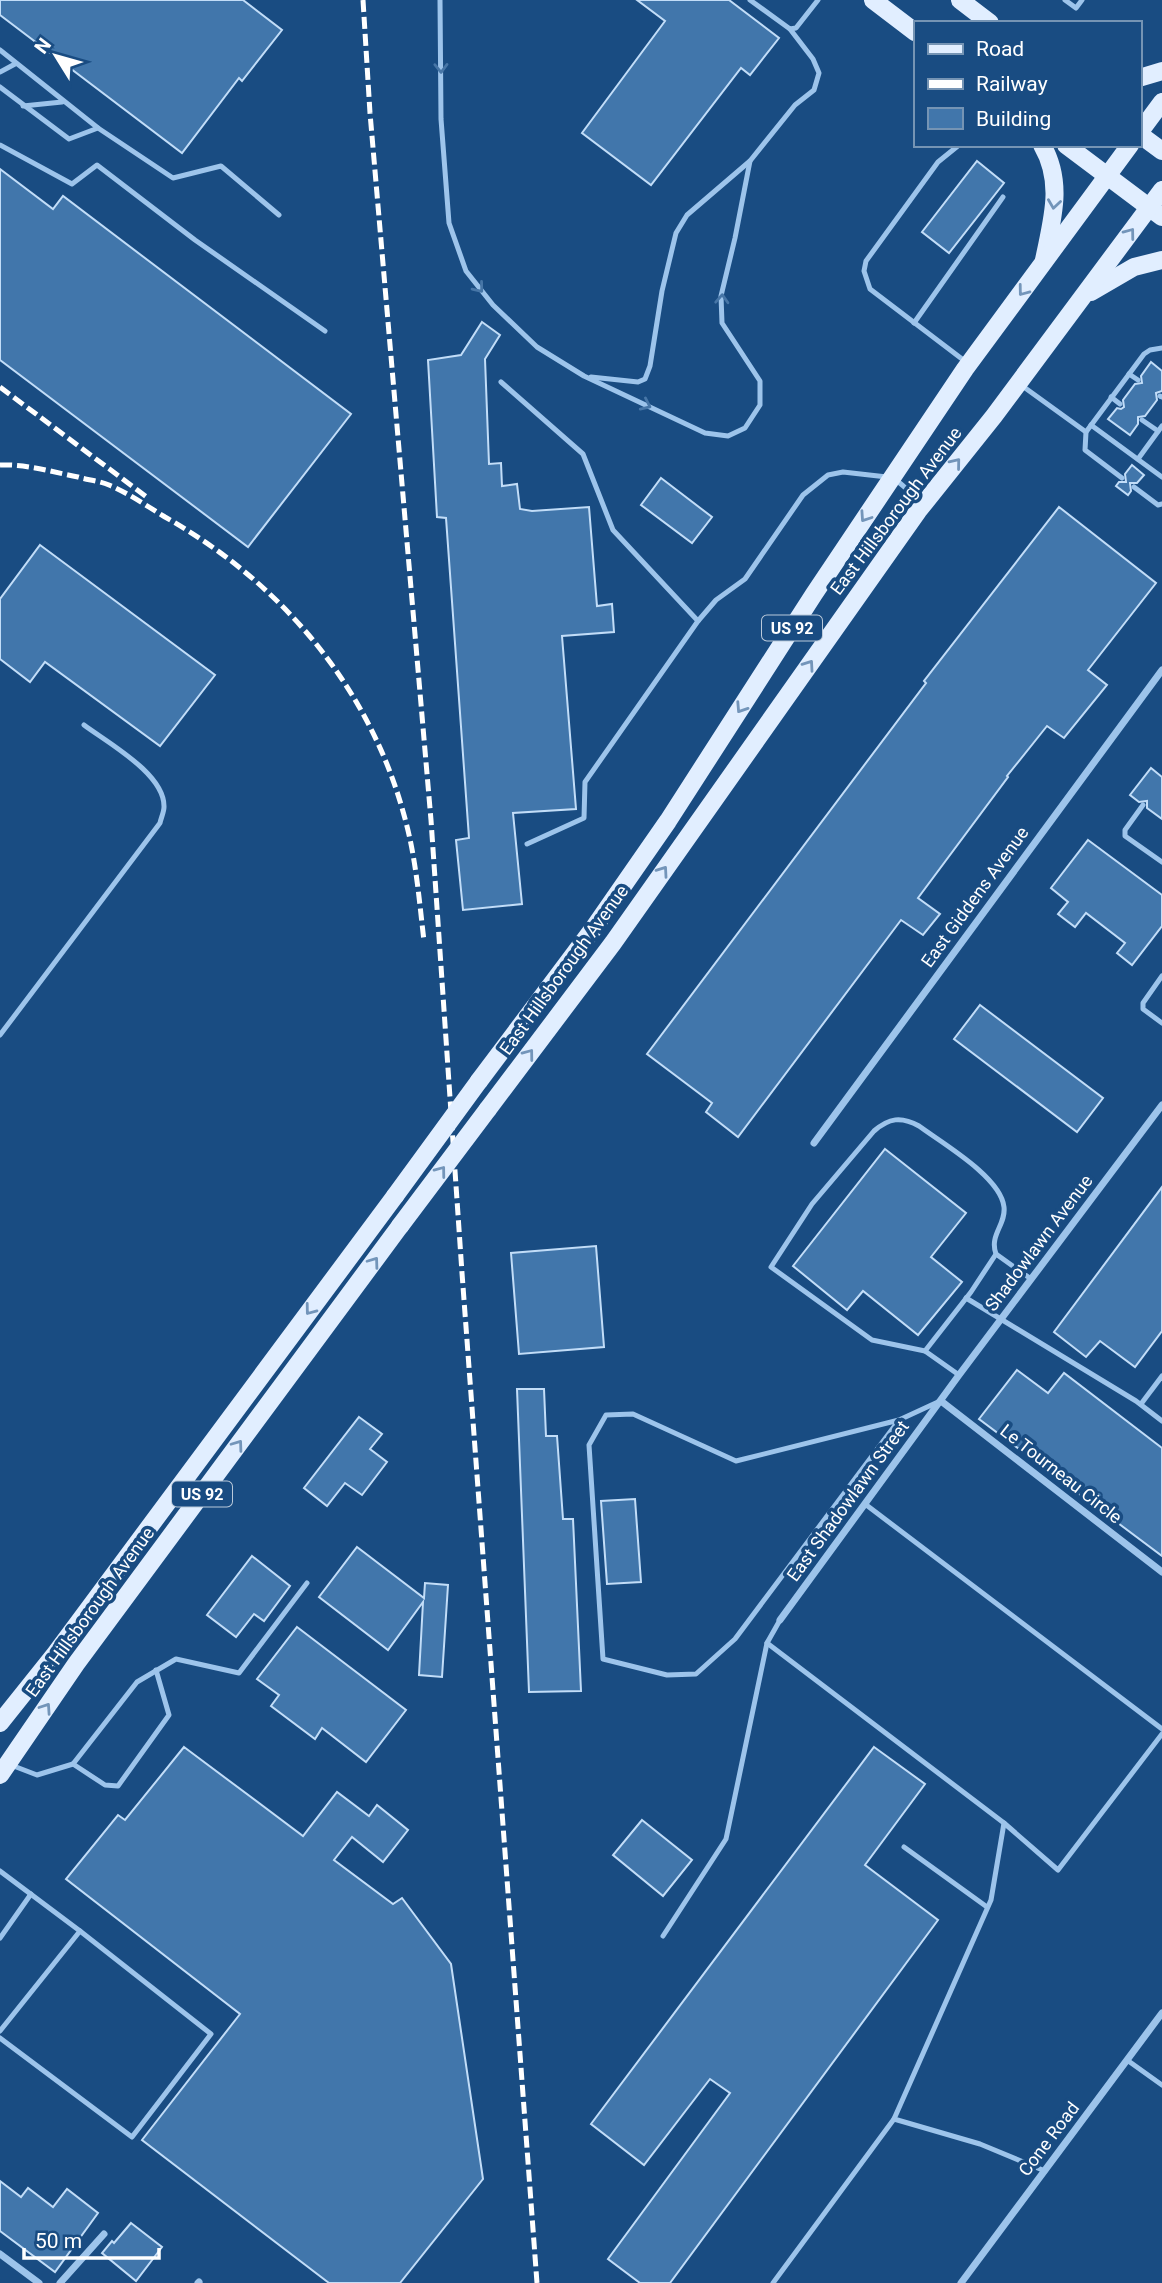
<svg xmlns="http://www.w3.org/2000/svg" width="1162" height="2283" font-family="Roboto,sans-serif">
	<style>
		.building { fill: #4176ab; stroke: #c2ddf8; stroke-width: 2 }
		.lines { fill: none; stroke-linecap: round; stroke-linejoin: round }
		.service { stroke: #9dc4eb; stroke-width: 5 }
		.minor { stroke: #9dc4eb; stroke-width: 7 }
		.primary { stroke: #e1eeff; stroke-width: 18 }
		.rail { stroke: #fff; stroke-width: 5; stroke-dasharray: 12 5; stroke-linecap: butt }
		.primary-bridge { stroke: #e1eeff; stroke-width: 18 }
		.oneway { stroke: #4776a7 }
		.oneway2 { stroke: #7395ba }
		.labels { text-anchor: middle; stroke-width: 7; stroke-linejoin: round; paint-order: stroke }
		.shield { fill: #194c82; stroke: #bac9da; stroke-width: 2 }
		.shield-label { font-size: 16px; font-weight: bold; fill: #fff }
		.street-label { font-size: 18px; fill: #fff; stroke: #194c82 }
	</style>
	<rect width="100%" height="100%" fill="#194c82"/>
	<g class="building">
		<path d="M0,0H243L282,30L242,81L239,78L182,153L0,15Z"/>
		<path d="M637,0H729L779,38L750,75L741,68L651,185L582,133L665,21Z"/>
		<path d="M977,161L1004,183L949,253L922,232Z"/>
		<path d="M0,169L53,209L63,196L351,414L248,547L0,360Z"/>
		<path d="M482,322L500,335L485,359L489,464L501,463L502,486L517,484L520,509L532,511L589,507L597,606L612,604L614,632L562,636L576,809L513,813L522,904L463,910L456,840L469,838L446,518L437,517L428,360L461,355Z"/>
		<path d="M1151,362L1162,371V391L1156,393L1157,400L1145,416L1138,417V424L1130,435L1108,419L1117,408L1121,409L1124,407L1123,400L1135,384L1142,383L1141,376Z"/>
		<path d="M1132,465L1144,475L1137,483H1130L1131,491L1128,495L1116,486L1119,482H1126L1125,474Z"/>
		<path d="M661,478L712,517L692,543L641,505Z"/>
		<path d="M1059,507L1156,583L1088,670L1107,685L1064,738L1047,726L1007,776L1008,777L918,898L940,914L923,935L901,920L738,1137L706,1112L712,1103L647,1054L926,683L924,681Z"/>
		<path d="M40,545L215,675L160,746L45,662L30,682L0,659V599Z"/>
		<path d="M1151,768L1162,777V819L1147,808V801L1139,802L1130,795Z"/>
		<path d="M1088,840L1162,895V926L1132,965L1117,953L1125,943L1086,913L1075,927L1058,914L1068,902L1051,888Z"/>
		<path d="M980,1005L1103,1098L1077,1132L954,1039Z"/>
		<path d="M885,1149L966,1213L931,1257L962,1282L918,1335L863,1291L847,1310L793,1266Z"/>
		<path d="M1162,1187V1331L1135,1367L1100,1341L1086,1357L1054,1332Z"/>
		<path d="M596,1246L604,1347L519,1354L511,1253Z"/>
		<path d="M1017,1370L1048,1393L1064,1373L1162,1448V1556L979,1419Z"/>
		<path d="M517,1389H544L546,1436H557L563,1519H573L581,1691L529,1692Z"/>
		<path d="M359,1417L382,1434L370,1449L387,1462L362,1495L345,1483L327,1506L304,1488Z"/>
		<path d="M635,1499L641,1582L607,1584L601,1501Z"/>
		<path d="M357,1547L424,1598L425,1583L448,1585L442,1677L419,1675L423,1602L388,1650L319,1597Z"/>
		<path d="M252,1556L290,1586L264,1621L254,1614L236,1637L207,1615Z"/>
		<path d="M297,1627L406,1710L366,1762L322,1728L315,1739L271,1706L279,1695L257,1679Z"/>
		<path d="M184,1747L303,1836L337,1792L369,1816L377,1805L408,1830L383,1862L352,1837L334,1860L393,1904L402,1898L451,1964L483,2179L400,2283H329L142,2140L240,2014L66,1879L118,1815L125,1820Z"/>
		<path d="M874,1747L925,1784L865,1865L938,1920L670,2283H640L608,2259L730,2093L710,2079L644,2165L591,2124Z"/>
		<path d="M642,1820L692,1860L663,1896L613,1855Z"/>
		<path d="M0,2181L21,2197L28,2188L53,2207L67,2189L98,2213L55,2272L0,2231Z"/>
		<path d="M131,2223L162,2247L136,2281L102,2253L112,2241L114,2243Z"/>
	</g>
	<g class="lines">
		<g class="service">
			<path d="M440,0L441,119L449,223L466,271L493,305L537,347L584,376L705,433L728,436L745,428L760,405V381L722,323L721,296L735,238L750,161"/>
			<path d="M750,0L790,29L796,28L818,0"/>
			<path d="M1065,0L1076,8L1082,0"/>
			<path d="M0,50L98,128L173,178L221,166L279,215"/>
			<path d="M0,72L15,64"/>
			<path d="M0,87L69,139L98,128"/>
			<path d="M23,106L62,102"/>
			<path d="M0,145L72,184L97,165L195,240L325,331"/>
			<path d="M959,145L938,162L866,261L864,271L870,289L966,362"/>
			<path d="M914,323L1003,197"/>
			<path d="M1129,374L1138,380"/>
			<path d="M591,377L638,382L645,379L650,366L662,291L676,233L687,215L750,161L795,105L814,90L819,73L813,59L790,29"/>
			<path d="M501,382L583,454L613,530L698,621"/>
			<path d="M1021,385L1086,432"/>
			<path d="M1160,396L1162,397"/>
			<path d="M1111,397L1120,404"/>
			<path d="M1142,420L1158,431"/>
			<path d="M1091,425L1162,477"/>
			<path d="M1138,459L1162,426"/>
			<path d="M1122,478L1085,450L1086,432L1144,354L1150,350L1162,348"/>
			<path d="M896,480L907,489L917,508"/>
			<path d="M1134,487L1158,505L1162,504"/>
			<path d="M1143,805L1125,830V836L1162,862"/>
			<path d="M527,844L584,818L585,782L698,621L716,600L745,579L803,495L828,475L843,472L887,477"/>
			<path d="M1162,976L1143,1003V1009L1162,1023"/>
			<path d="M0,1035L160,823C161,818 164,812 164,807C165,774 108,743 84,725"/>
			<path d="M966,1298L1136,1401L1162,1421"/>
			<path d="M925,1351L872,1340L771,1267L812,1204L874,1131C889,1118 901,1116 919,1126C942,1143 1001,1177 1004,1207C1006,1225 989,1235 996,1254"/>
			<path d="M959,1375L925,1351L971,1292L996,1254L1031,1279"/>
			<path d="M1141,1404L1162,1376"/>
			<path d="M899,1420L735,1639L696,1674L667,1675L603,1659L589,1445L606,1415L633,1414L736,1461L899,1420L938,1402"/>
			<path d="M865,1504L1162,1729"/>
			<path d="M767,1643L1004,1823L1058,1870L1162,1734"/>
			<path d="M73,1764L105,1785L118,1786L169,1715L156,1670"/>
			<path d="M11,1765L37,1775L73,1764L137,1682L176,1659L239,1673L307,1583"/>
			<path d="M1004,1823L991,1900L894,2119L980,2144L1045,2171"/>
			<path d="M904,1847L987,1907"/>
			<path d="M0,1871L80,1931L0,2031"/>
			<path d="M663,1936L726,1839L767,1643L780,1620"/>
			<path d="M0,1938L31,1894"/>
			<path d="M0,2038L132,2137L211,2034L80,1931"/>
			<path d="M1127,2060L1162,2085"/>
			<path d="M773,2283L894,2119"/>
		</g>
		<g class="minor">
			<path d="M814,1143L1162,670"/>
			<path d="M941,1401L1162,1572"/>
			<path d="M780,1620L959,1375L1162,1105"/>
			<path d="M0,2254L39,2283"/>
			<path d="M60,2283L104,2234"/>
			<path d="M198,2283L199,2282"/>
			<path d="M961,2283L1162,2013"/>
		</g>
		<g class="primary">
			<path d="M873,0L915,32"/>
			<path d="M960,0L990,23"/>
			<path d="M1139,78L1162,71"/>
			<path d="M1139,133L1162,102"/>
			<path d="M1139,134L1162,151"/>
			<path d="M1042,145C1064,183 1052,220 1044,260"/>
			<path d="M1066,145L1162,217"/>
			<path d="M1091,292L1134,267L1162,260"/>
			<path d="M479,1081L593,929L668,821L814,594L965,369L1130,145"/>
			<path d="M488,1109L613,943L918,511L994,416L1162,190"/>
			<path d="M0,1723L55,1654L395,1196"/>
			<path d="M0,1775L76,1664L400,1226"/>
		</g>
		<g class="rail">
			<path d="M363,0L370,113L431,820L462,1273L537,2283"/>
			<path d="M0,387L148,498"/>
			<path d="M0,465C27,464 52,472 78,477C88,480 100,481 109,485C128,493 147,506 165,517C280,582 369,686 404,815C416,857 419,899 424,941"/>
		</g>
		<g class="primary-bridge">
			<path d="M395,1196L479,1081"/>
			<path d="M400,1226L488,1109"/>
		</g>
	</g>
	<defs><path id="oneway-chevron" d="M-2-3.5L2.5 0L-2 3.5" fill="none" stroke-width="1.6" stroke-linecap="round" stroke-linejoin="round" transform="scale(1.75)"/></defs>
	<g class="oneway">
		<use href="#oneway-chevron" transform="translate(441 68) rotate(89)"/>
		<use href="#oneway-chevron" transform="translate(479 288) rotate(51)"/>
		<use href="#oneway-chevron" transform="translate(722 299) rotate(-87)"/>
		<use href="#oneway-chevron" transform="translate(646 405) rotate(25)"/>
	</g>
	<g class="oneway2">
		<use href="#oneway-chevron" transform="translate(1054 204) rotate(98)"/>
		<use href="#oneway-chevron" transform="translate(1130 233) rotate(-53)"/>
		<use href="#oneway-chevron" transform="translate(1023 291) rotate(127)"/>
		<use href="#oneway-chevron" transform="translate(956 463) rotate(-51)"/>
		<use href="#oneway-chevron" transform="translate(865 517) rotate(124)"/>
		<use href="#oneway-chevron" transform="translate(809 665) rotate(-55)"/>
		<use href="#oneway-chevron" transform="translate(741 708) rotate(123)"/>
		<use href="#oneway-chevron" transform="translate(663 871) rotate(-55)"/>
		<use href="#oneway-chevron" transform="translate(529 1054) rotate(-53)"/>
		<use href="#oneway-chevron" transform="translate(441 1171) rotate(-53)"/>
		<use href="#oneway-chevron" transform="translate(374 1262) rotate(-54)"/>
		<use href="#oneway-chevron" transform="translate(310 1310) rotate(127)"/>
		<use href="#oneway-chevron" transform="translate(238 1445) rotate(-54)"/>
		<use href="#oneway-chevron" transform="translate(46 1708) rotate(-56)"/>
	</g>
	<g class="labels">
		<g class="shield">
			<rect x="762" y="615.5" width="60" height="25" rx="5"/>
			<rect x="172" y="1481.5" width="60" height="25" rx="5"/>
		</g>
		<g class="shield-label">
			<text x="792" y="634">US 92</text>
			<text x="202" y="1500">US 92</text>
		</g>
		<g class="street-label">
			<text transform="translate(896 511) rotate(-53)" y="6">East Hillsborough Avenue</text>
			<text transform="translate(975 897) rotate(-54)" y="6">East Giddens Avenue</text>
			<text transform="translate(564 970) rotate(-54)" y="6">East Hillsborough Avenue</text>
			<text transform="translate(1039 1243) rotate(-53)" y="6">Shadowlawn Avenue</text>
			<text transform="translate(1061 1474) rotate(38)" y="6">Le Tourneau Circle</text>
			<text transform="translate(848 1501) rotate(-54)" y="6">East Shadowlawn Street</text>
			<text transform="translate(90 1612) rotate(-54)" y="6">East Hillsborough Avenue</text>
			<text transform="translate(1049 2139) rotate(-53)" y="6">Cone Road</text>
		</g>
	</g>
	<rect x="914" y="21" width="228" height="126" fill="#194c82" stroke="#7594b4" stroke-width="2"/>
	<rect x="928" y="44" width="35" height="10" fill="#e1eeff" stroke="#7594b4" stroke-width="2"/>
	<text x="976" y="56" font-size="21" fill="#ffffff">Road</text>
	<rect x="928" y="79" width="35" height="10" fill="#ffffff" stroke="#7594b4" stroke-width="2"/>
	<text x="976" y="91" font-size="21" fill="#ffffff">Railway</text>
	<rect x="928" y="108" width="35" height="21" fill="#4176ab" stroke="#7594b4" stroke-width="2"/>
	<text x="976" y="126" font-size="21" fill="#ffffff">Building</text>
	<g transform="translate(56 56) rotate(307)" stroke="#194c82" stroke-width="5" paint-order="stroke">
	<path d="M0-5L12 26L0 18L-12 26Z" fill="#ffffff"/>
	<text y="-10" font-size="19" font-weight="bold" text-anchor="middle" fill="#ffffff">N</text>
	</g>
	<path d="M24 2248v10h135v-10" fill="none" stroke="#ffffff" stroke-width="3.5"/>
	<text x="35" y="2248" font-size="21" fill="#ffffff" stroke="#194c82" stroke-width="5" paint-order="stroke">50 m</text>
</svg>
